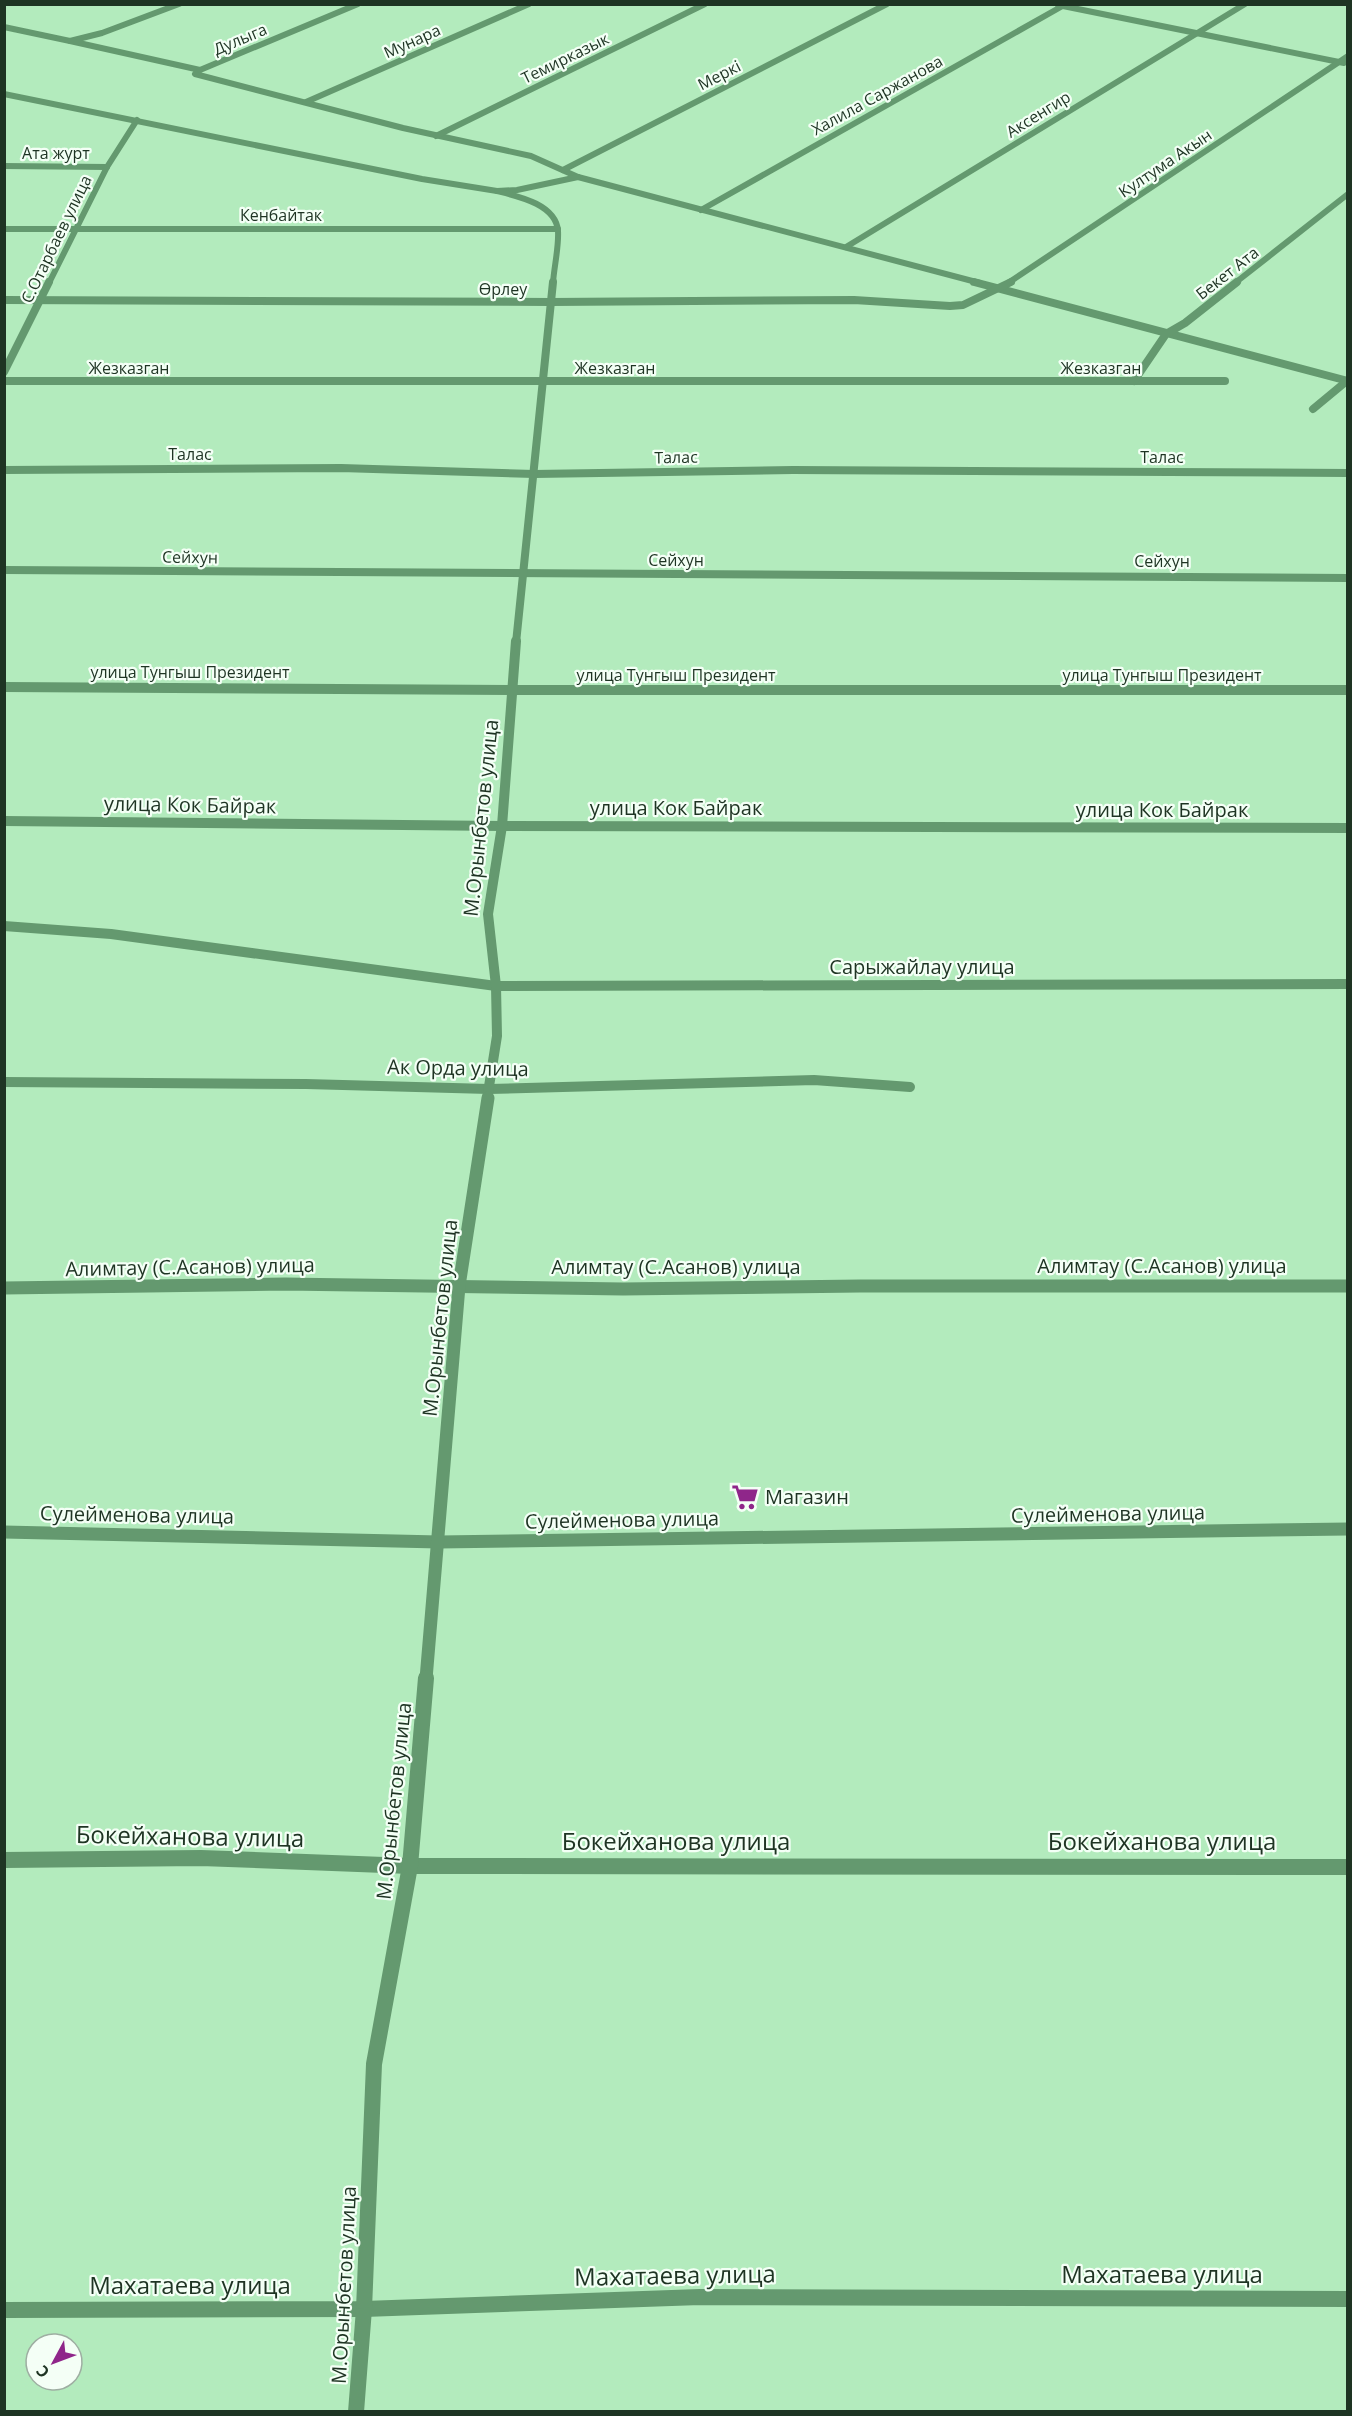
<svg xmlns="http://www.w3.org/2000/svg" width="1352" height="2416" font-family="'Open Sans',sans-serif">
	<style>
		.lines { fill: none; stroke-linecap: round; stroke-linejoin: round }
		.minor-far4 { stroke: #64996f; stroke-width: 6 }
		.minor-far3 { stroke: #64996f; stroke-width: 8 }
		.minor-far2 { stroke: #64996f; stroke-width: 10 }
		.minor-far1 { stroke: #64996f; stroke-width: 13 }
		.minor { stroke: #64996f; stroke-width: 16 }
		.labels { text-anchor: middle; stroke-width: 4.5; stroke-linejoin: round; paint-order: stroke }
		.far-street-label { font-size: 16px; fill: #1e3423; stroke: #f4fff6 }
		.street-label { font-size: 20px; fill: #1e3423; stroke: #f4fff6 }
		.poi-label { font-size: 20px; fill: #1e3423; stroke: #f4fff6; text-anchor: start }
		.near-street-label { font-size: 24px; fill: #1e3423; stroke: #f4fff6 }
	</style>
	<rect width="100%" height="100%" fill="#b3ebbd"/>
	<g class="lines">
		<g class="minor-far4">
			<path d="M1058,5L1344,63"/>
			<path d="M4,27L70,41L102,33L179,4"/>
			<path d="M70,41L200,70L195,74L403,128L531,156L578,177L980,283"/>
			<path d="M200,70L358,4"/>
			<path d="M4,94L422,179L497,191L517,190L578,177"/>
			<path d="M306,102L529,4"/>
			<path d="M436,136L705,4"/>
			<path d="M4,166L107,167"/>
			<path d="M563,170L887,4"/>
			<path d="M497,191C517,196 556,204 558,231C559,247 554,267 553,283"/>
			<path d="M701,210L1066,4"/>
			<path d="M4,229H558"/>
			<path d="M846,247L1245,4"/>
			<path d="M49,283L107,167L137,120"/>
			<path d="M1008,283L1348,56"/>
			<path d="M1235,283L1348,194"/>
		</g>
		<g class="minor-far3">
			<path d="M974,282L1348,381"/>
			<path d="M4,300L551,302L854,300L950,306L963,305L1011,282"/>
			<path d="M4,372L49,282"/>
			<path d="M4,381H1225"/>
			<path d="M1134,381L1166,334L1185,323L1237,282"/>
			<path d="M1313,409L1348,380"/>
			<path d="M4,470L341,468L534,474L793,470L1348,473"/>
			<path d="M4,570C452,574 900,574 1348,578"/>
			<path d="M516,643L553,282"/>
		</g>
		<g class="minor-far2">
			<path d="M4,687L512,690H1348"/>
			<path d="M4,821L502,826L1348,828"/>
			<path d="M4,926L111,934L496,986L1348,984"/>
			<path d="M4,1082L306,1084L489,1089L814,1080L910,1087"/>
			<path d="M487,1099L497,1036L496,986L488,914L502,826L516,641"/>
		</g>
		<g class="minor-far1">
			<path d="M4,1288L285,1284L623,1289L860,1286H1348"/>
			<path d="M4,1532L439,1542L1348,1529"/>
			<path d="M426,1679L459,1286L488,1098"/>
		</g>
		<g class="minor">
			<path d="M4,1860L201,1858L410,1866L1348,1867"/>
			<path d="M4,2310L364,2309L700,2297L1348,2299"/>
			<path d="M356,2412L364,2309L374,2064L410,1866L426,1678"/>
		</g>
	</g>
	<defs>
		<symbol id="supermarket-bare" viewBox="-9 -9 18 18"><path d="M-6-5.5h2.5l.6 2H6L4.5 2H-2.5L-4.4-4H-6ZM-1.5 3.2a1.3 1.3 0 1 0 .1 0ZM3 3.2a1.3 1.3 0 1 0 .1 0Z" fill="#8f268a" stroke="#f4fff6" stroke-width="2.5" paint-order="stroke"/></symbol>
	</defs>
	<g fill-rule="evenodd">
		<use href="#supermarket-bare" x="726" y="1478" width="38" height="38"/>
	</g>
	<g class="labels">
		<g class="far-street-label">
			<text transform="translate(240 39) rotate(-23)" y="6">Дулыга</text>
			<text transform="translate(412 41) rotate(-24)" y="6">Мунара</text>
			<text transform="translate(565 58) rotate(-26)" y="6">Темирказык</text>
			<text transform="translate(719 75) rotate(-27)" y="6">Меркі</text>
			<text transform="translate(877 95) rotate(-29)" y="6">Халила Саржанова</text>
			<text transform="translate(1038 114) rotate(-32)" y="6">Аксенгир</text>
			<text x="56" y="159">Ата журт</text>
			<text transform="translate(1165 163) rotate(-34)" y="6">Култума Акын</text>
			<text x="281" y="221">Кенбайтак</text>
			<text transform="translate(56 239) rotate(-64)" y="6">С.Отарбаев улица</text>
			<text transform="translate(1227 273) rotate(-38)" y="6">Бекет Ата</text>
			<text x="503" y="295">Өрлеу</text>
			<text x="129" y="374">Жезказган</text>
			<text x="615" y="374">Жезказган</text>
			<text x="1101" y="374">Жезказган</text>
			<text x="190" y="460">Талас</text>
			<text transform="translate(676 457) rotate(-1)" y="6">Талас</text>
			<text x="1162" y="463">Талас</text>
			<text transform="translate(190 557) rotate(1)" y="6">Сейхун</text>
			<text x="676" y="566">Сейхун</text>
			<text x="1162" y="567">Сейхун</text>
			<text x="190" y="678">улица Тунгыш Президент</text>
			<text x="676" y="681">улица Тунгыш Президент</text>
			<text x="1162" y="681">улица Тунгыш Президент</text>
		</g>
		<g class="street-label">
			<text transform="translate(190 805) rotate(1)" y="7">улица Кок Байрак</text>
			<text x="676" y="815">улица Кок Байрак</text>
			<text x="1162" y="817">улица Кок Байрак</text>
			<text transform="translate(481 818) rotate(-84)" y="7">М.Орынбетов улица</text>
			<text x="922" y="974">Сарыжайлау улица</text>
			<text transform="translate(458 1068) rotate(1)" y="7">Ак Орда улица</text>
			<text x="1162" y="1273">Алимтау (С.Асанов) улица</text>
			<text transform="translate(190 1267) rotate(-1)" y="7">Алимтау (С.Асанов) улица</text>
			<text x="676" y="1274">Алимтау (С.Асанов) улица</text>
			<text transform="translate(440 1318) rotate(-84)" y="7">М.Орынбетов улица</text>
			<text transform="translate(1108 1514) rotate(-1)" y="7">Сулейменова улица</text>
			<text transform="translate(137 1515) rotate(1)" y="7">Сулейменова улица</text>
			<text transform="translate(622 1520) rotate(-1)" y="7">Сулейменова улица</text>
			<text transform="translate(394 1801) rotate(-84)" y="7">М.Орынбетов улица</text>
			<text transform="translate(344 2285) rotate(-87)" y="7">М.Орынбетов улица</text>
		</g>
		<g class="poi-label">
			<text x="765" y="1504">Магазин</text>
		</g>
		<g class="near-street-label">
			<text transform="translate(190 1837) rotate(1)" y="8">Бокейханова улица</text>
			<text x="676" y="1850">Бокейханова улица</text>
			<text x="1162" y="1850">Бокейханова улица</text>
			<text x="1162" y="2283">Махатаева улица</text>
			<text transform="translate(675 2276) rotate(-1)" y="8">Махатаева улица</text>
			<text x="190" y="2294">Махатаева улица</text>
		</g>
	</g>
	<rect width="1352" height="2416" fill="none" stroke="#1e3423" stroke-width="12"/>
	<g transform="translate(54 2362) rotate(229)"><circle r="28" fill="#f4fff6" stroke="#9eaea2" stroke-width="1.5"/>
	<path d="M0-4.5L10 22L0 15L-10 22Z" fill="#8f268a"/>
	<text y="-9" font-size="16" font-weight="bold" text-anchor="middle" fill="#1e3423">С</text>
	</g>
</svg>
